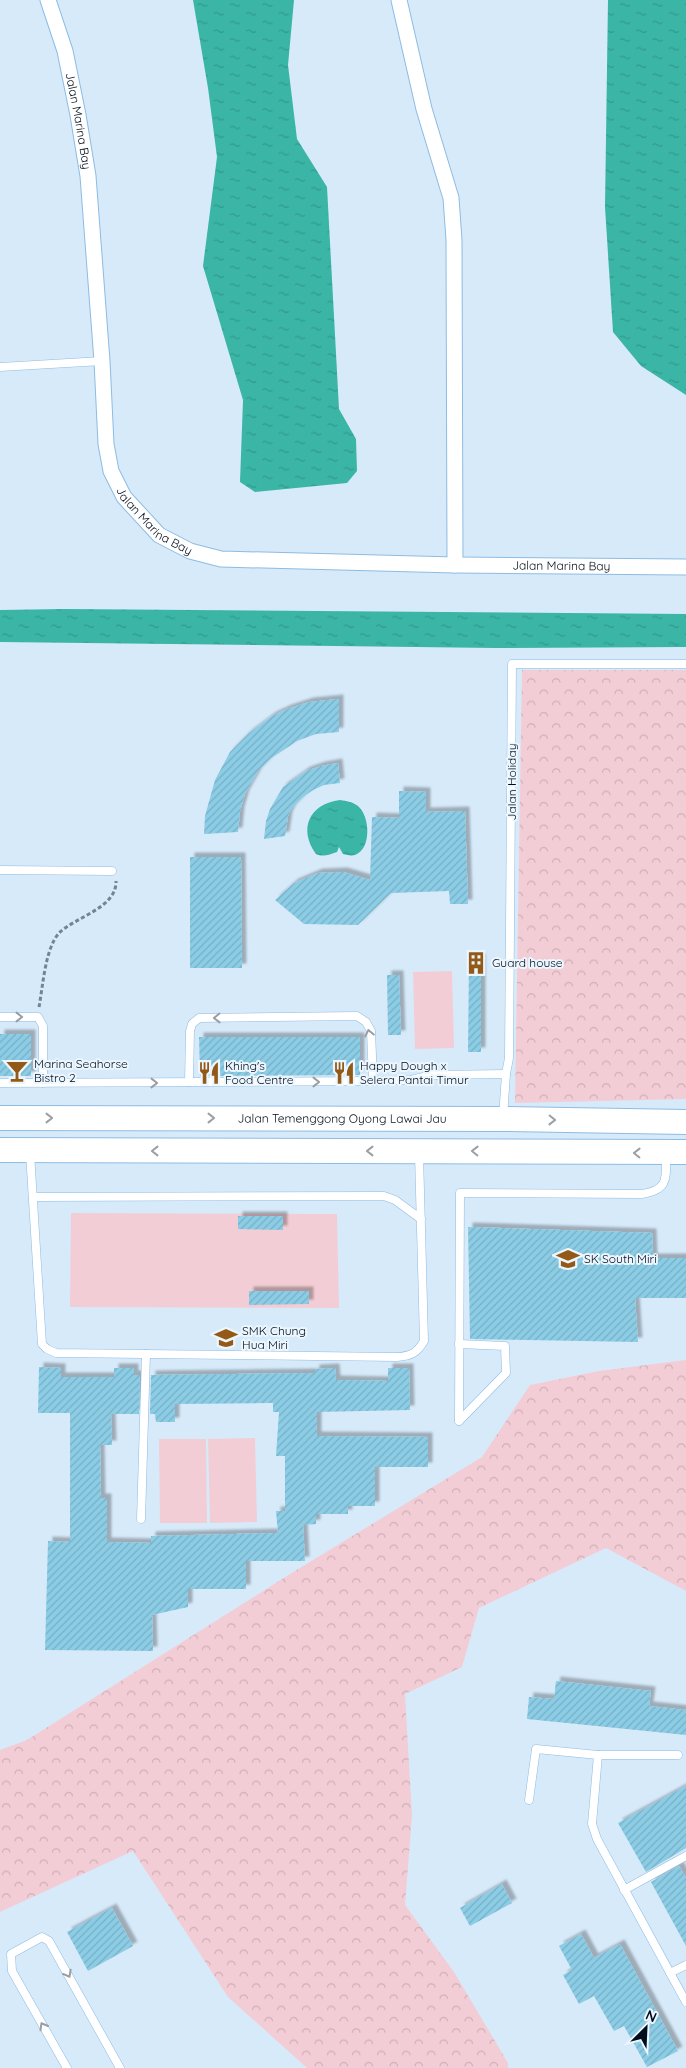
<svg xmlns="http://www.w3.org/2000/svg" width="686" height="2068" font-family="Quicksand,sans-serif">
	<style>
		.forest { fill: url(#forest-crowns) }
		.pitch { fill: #f3cdd5 }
		.water { fill: url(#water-ripples) }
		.building { fill: url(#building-hatch); filter: url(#shadow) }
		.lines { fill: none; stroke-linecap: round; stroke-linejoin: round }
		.lane-casing { stroke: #8dbce3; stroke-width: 9 }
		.street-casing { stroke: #8dbce3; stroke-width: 17 }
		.primary-casing { stroke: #8dbce3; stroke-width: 26 }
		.path { stroke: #738493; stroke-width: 3; stroke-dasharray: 4 2.5; stroke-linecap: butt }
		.lane { stroke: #fff; stroke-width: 8 }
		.street { stroke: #fff; stroke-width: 15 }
		.primary { stroke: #fff; stroke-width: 24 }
		.oneway { stroke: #999fa4 }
		.labels { text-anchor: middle; stroke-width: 4; stroke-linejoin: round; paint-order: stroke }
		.street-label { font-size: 12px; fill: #000e1b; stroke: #ecf6fe }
		.poi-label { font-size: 12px; fill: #000e1b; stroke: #ecf6fe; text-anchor: start }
	</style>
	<defs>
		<pattern id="forest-crowns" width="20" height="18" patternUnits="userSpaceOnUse" patternTransform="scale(1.25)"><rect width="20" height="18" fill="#f3cdd5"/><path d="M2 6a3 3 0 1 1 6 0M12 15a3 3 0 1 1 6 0" fill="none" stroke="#cfafb6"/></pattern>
		<pattern id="water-ripples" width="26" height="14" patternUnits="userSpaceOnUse" patternTransform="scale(1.25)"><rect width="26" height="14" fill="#3ab5a6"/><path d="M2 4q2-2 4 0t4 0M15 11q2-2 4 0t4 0" fill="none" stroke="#319a8e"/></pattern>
		<pattern id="building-hatch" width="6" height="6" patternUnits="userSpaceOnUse" patternTransform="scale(1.25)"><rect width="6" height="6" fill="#8ccde6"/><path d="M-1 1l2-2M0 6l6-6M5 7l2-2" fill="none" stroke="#77afc5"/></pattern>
		<filter id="shadow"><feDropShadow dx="4.5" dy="-4.5" stdDeviation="1" flood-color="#0004"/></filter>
	</defs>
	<rect width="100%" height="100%" fill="#d7eafa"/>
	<g class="forest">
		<path d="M522,670H686V1099L515,1103Z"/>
		<path d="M686,1360V1591L606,1548L479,1608L462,1667L405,1694L412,1816L405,1905L454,1972L508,2063V2068H307L228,1997L133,1851L0,1912V1750L27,1740L295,1571L482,1457L530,1385L599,1371Z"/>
	</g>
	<g class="pitch">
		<path d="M452,971L454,1048L415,1049L413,972Z"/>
		<path d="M71,1213L337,1214L339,1308L70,1307Z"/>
		<path d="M255,1438L257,1522L210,1523L208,1439Z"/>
		<path d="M159,1439H206L207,1523H160Z"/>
	</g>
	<g class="water">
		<path d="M193,0H294L288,65L297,139L327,187L339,409L356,439L357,471L347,483L255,492L240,482L243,400L203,266L217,157L208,88Z"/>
		<path d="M608,0H686V395L641,366L613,332L605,207Z"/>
		<path d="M65,609L686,614V647L496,648L0,642V610Z"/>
		<path d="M340,800C346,801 353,802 358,806C370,816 372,849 355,855C351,856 347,855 343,854L339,847L337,852C329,855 323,857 316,854C298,829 309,804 340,800Z"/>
	</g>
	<g class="building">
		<path d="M339,699V732L316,734L297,741L270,759L258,771L245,794L240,811L238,832L204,834L205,816L215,780L230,752L249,733L272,716L287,709L309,702Z"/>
		<path d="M338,763L340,783L324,785L313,790L303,797L292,808L288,816L285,836L264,839L266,821L270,809L283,787L306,771L321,766Z"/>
		<path d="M399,791L426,792V812L465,811L468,904H450L449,891L391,893L358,925L304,924L275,900L294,883L318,873L343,872L370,880L372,817L399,818Z"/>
		<path d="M190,857H241L242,968H190Z"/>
		<path d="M469,958H481V1052H468Z"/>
		<path d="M387,975H399L401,1035H388Z"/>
		<rect x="0" y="1034" width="31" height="42"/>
		<path d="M199,1037H360V1075L200,1076Z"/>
		<path d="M238,1216H283V1230L238,1229Z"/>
		<path d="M468,1227L652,1233L653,1258H686V1298H635L638,1342L470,1339Z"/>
		<path d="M249,1291H309V1304L249,1305Z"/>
		<path d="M39,1367L61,1368V1377H114V1368H134V1375H140L139,1414H111L112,1445H100L101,1498H107V1542L151,1543V1536L278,1533L276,1511H285V1456H276L279,1412H273V1403L175,1404V1422H156L155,1414H150L151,1375L315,1373V1369L335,1368L336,1380L388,1381V1368H409L410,1410L317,1412V1436L428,1437V1467H375V1506H348V1514H316V1524L303,1525L305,1561H246V1589H188V1607L152,1615L153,1651L45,1650L48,1541L70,1542V1413H38Z"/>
		<path d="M556,1681L651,1691L649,1706L686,1710V1735L527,1719L529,1697L554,1699Z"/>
		<path d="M686,1786V1848L646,1872L618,1823Z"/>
		<path d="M679,1866L686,1878V1946L651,1882Z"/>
		<path d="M502,1884L512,1903L470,1926L460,1908Z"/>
		<path d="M112,1908L133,1946L88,1971L67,1932Z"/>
		<path d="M581,1934L594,1958L620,1944L678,2051L647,2067L624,2026L614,2031L594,1996L579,2004L563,1975L572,1970L559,1946Z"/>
	</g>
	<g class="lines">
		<defs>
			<g id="lane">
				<path d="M0,367L102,361"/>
				<path d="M0,870L112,871"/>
				<path d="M0,1017H38L43,1026V1083"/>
				<path d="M189,1082L190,1031L192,1024L199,1018L357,1016L366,1022L371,1031L373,1081"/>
				<path d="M0,1083L373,1081L411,1080L432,1075L506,1074"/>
				<path d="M503,1117L506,1074L509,1058L512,664H686"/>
				<path d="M30,1153L42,1344L47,1349L56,1353L397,1357C411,1356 417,1353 424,1341L419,1154"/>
				<path d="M34,1197L384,1196L395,1200L421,1219"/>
				<path d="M459,1421L460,1193L642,1194C669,1190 666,1178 666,1155"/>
				<path d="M459,1421L506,1373L505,1346L459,1344"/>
				<path d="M141,1519L146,1354"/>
				<path d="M598,1755L592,1824L597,1839L686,2002"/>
				<path d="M529,1800L536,1749L598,1755H678"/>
				<path d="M624,1890L686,1856"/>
				<path d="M670,1973L686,1965"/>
				<path d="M67,2068L12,1971L11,1954L42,1937L49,1941L120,2068"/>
			</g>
			<g id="street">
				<path id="s1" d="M48,0L65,51L78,115L88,176L102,361L106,444L111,471L124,497L159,535L190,551L221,559L455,565L686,567"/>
				<path d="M399,0L424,109L451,198L454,240L455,565"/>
			</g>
			<g id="primary">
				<path id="s2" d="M0,1118L503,1119L686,1122"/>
				<path d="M0,1150L686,1152"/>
			</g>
		</defs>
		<use href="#lane" class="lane-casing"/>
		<use href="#street" class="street-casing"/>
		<use href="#primary" class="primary-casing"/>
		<path class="path" d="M39,1007C43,986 45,949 59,933C75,917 117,908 116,881"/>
		<use href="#lane" class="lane"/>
		<use href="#street" class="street"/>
		<use href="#primary" class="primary"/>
	</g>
	<defs><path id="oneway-chevron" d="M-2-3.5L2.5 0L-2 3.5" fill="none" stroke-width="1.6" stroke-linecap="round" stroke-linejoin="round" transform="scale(1.25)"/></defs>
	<g class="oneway">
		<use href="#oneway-chevron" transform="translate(19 1017)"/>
		<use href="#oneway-chevron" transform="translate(217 1018) rotate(179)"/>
		<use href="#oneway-chevron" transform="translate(369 1033) rotate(-102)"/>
		<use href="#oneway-chevron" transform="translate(316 1082)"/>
		<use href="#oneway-chevron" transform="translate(154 1083)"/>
		<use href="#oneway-chevron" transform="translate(49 1118)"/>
		<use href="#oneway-chevron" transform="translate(211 1118)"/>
		<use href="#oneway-chevron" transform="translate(552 1120) rotate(1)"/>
		<use href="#oneway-chevron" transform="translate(155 1151) rotate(-180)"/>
		<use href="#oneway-chevron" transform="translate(370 1151) rotate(-180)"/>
		<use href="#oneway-chevron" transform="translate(475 1151) rotate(-179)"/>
		<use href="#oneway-chevron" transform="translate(637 1153) rotate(-179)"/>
		<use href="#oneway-chevron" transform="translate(68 1974) rotate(61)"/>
		<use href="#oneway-chevron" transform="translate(43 2026) rotate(-120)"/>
	</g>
	<defs>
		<symbol id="building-bare" viewBox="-9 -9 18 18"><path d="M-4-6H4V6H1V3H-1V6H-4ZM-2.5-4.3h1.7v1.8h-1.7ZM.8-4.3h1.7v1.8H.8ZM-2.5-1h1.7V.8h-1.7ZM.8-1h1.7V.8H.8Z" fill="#935916" stroke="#ecf6fe" stroke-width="2.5" paint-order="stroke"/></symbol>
		<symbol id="bar-bare" viewBox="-9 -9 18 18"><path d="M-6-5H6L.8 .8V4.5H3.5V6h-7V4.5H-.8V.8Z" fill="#935916" stroke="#ecf6fe" stroke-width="2.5" paint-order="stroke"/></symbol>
		<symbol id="restaurant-bare" viewBox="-9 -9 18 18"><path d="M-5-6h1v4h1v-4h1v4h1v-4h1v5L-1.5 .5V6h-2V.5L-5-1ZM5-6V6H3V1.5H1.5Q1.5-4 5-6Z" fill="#935916" stroke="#ecf6fe" stroke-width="2.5" paint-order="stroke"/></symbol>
		<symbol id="school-bare" viewBox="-9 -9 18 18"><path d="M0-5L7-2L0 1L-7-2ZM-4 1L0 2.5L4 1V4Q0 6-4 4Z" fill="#935916" stroke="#ecf6fe" stroke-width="2.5" paint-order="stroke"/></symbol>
	</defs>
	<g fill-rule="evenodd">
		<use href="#building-bare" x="460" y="947" width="32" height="32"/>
		<use href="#bar-bare" x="1" y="1055" width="32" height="32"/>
		<use href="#restaurant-bare" x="193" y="1057" width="32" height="32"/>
		<use href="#restaurant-bare" x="328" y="1057" width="32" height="32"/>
		<use href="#school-bare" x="552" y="1243" width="32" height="32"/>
		<use href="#school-bare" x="210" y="1322" width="32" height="32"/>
	</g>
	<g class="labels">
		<g class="street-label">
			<text dy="4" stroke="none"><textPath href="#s1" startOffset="125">Jalan Marina Bay</textPath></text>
			<text dy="4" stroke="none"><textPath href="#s1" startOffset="545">Jalan Marina Bay</textPath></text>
			<text dy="4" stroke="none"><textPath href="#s1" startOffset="965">Jalan Marina Bay</textPath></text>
			<text transform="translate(512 782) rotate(-90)" y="4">Jalan Holiday</text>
			<text dy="4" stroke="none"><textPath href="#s2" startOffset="342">Jalan Temenggong Oyong Lawai Jau</textPath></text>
		</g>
		<g class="poi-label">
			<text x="492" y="967">Guard house</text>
			<text x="34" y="1068">Marina Seahorse<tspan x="34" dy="14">Bistro 2</tspan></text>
			<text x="225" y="1070">Khing's<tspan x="225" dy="14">Food Centre</tspan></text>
			<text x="360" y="1070">Happy Dough x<tspan x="360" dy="14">Selera Pantai Timur</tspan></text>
			<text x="584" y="1263">SK South Miri</text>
			<text x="242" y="1335">SMK Chung<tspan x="242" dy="14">Hua Miri</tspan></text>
		</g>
	</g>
	<g transform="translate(646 2028) rotate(24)" stroke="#ecf6fe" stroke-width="4" paint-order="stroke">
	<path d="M0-4L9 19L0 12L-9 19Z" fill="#000e1b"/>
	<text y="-8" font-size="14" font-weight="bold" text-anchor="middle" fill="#000e1b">N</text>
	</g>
</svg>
